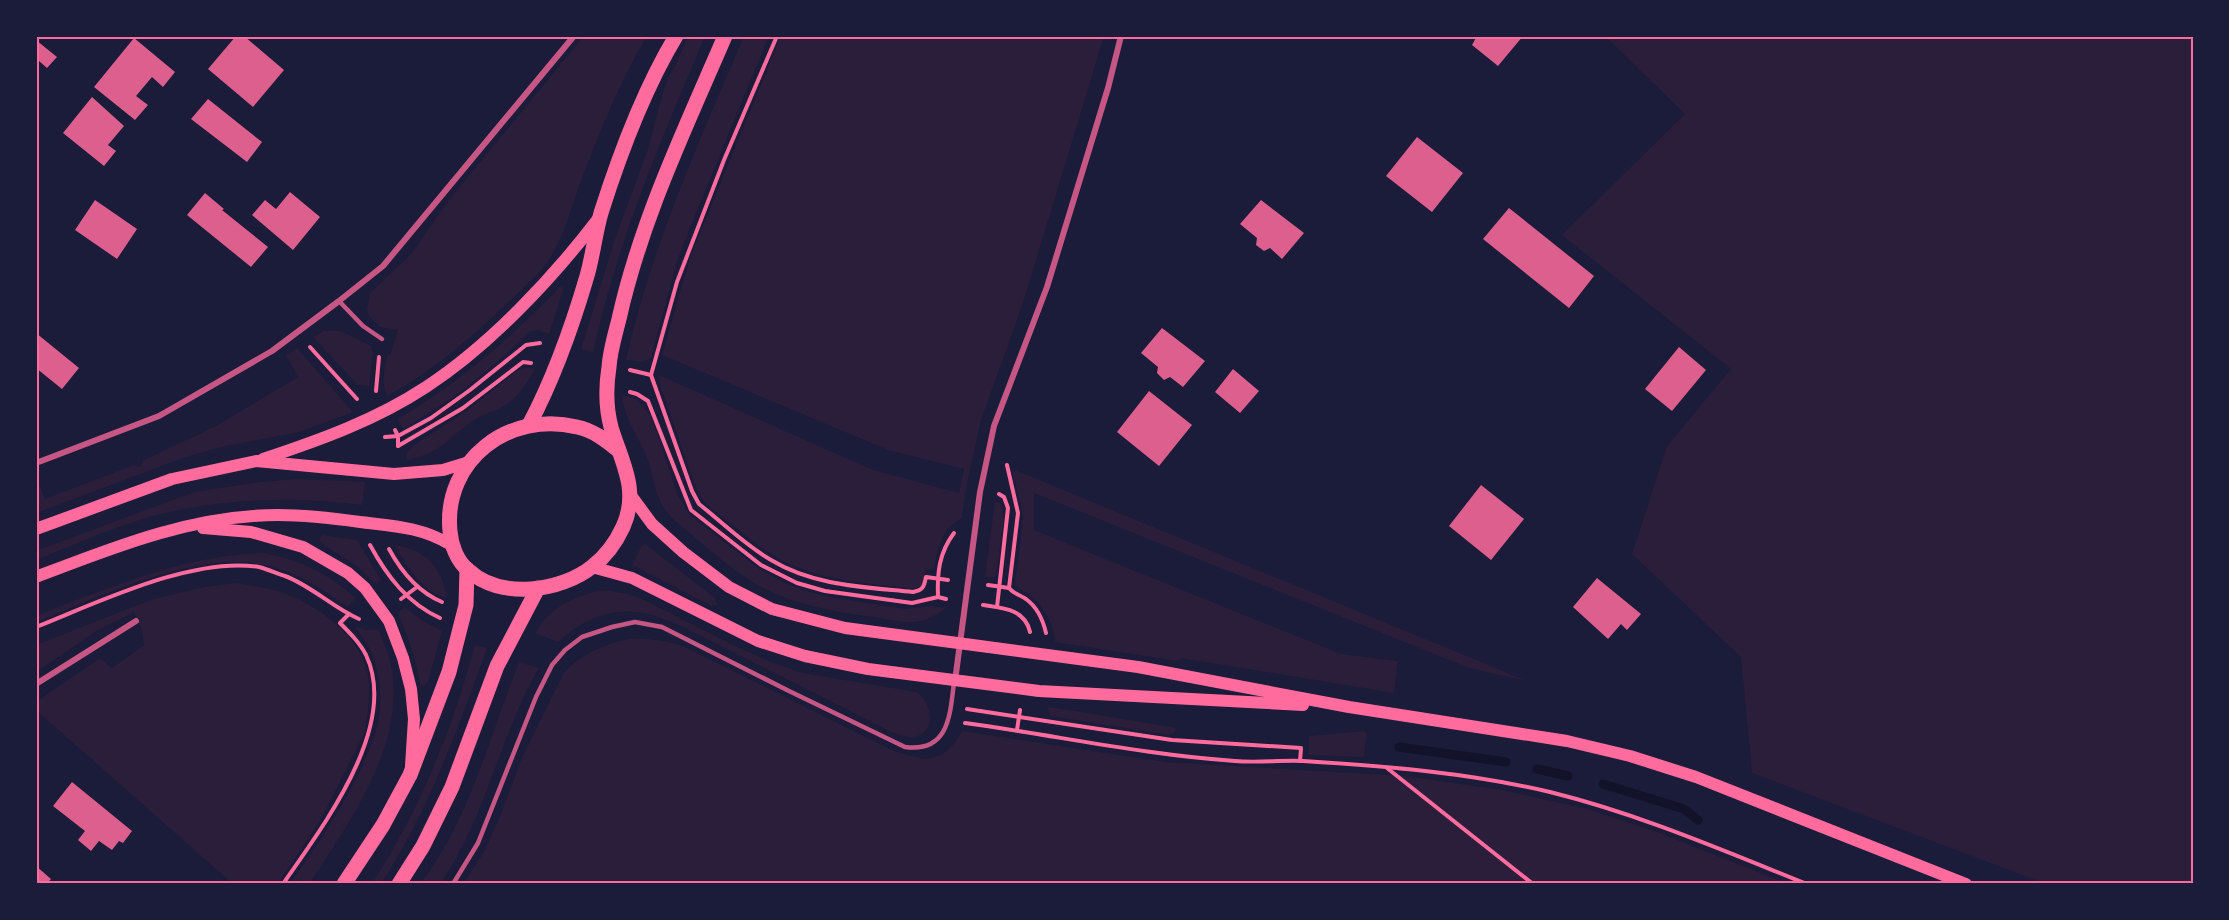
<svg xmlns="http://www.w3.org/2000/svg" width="2229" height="920" font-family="Lora,serif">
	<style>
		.green { fill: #2a1e3b }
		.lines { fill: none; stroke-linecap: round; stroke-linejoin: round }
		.stream { stroke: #12122b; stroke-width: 9 }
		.building { fill: #dd5f8e }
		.path { stroke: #ff6b9d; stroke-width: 4 }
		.service { stroke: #c65784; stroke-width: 4.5 }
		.minor { stroke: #c65784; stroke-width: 6 }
		.secondary { stroke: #ff6b9d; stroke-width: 12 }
		.primary { stroke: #ff6b9d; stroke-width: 15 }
		.neatline { fill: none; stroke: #ff6b9d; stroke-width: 2 }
	</style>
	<rect width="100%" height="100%" fill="#1b1b3a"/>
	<g class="green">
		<path d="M584,36H647C620,81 601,129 582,178C570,211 562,248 538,274C491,319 445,365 387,396C381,384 384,366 388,354L390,355L398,330L380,327L370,317L367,310L370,293L411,254L449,200Z"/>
		<path d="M689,36H705C661,140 617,242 593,352L581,349L615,239L648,149L664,88Z"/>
		<path d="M744,36H769L698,208L677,261L651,358L643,362L626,360C651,247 699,142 744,36Z"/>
		<path d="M781,36H1104L1023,303L981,420L967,483L962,518C941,529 938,548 934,569H926L923,584L915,589C868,583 816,581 775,556C761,548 747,537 734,526C721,516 705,506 697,491L661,388L659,375L873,470L959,493L964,469L888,450L662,355L691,255Z"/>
		<path d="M1605,36H2193V884H2046L1752,773L1741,657L1632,554L1667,446L1731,369L1562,235L1685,114Z"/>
		<path d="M560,287H562L563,290L549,334L539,330L530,331L505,355L462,391L404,429L397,419C459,383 511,338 560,287Z"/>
		<path d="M333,330L343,332L371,346L373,353L369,386L358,385L313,337L324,331Z"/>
		<path d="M297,348L353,412L299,432L221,447L183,458L36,513V477L45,499L134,465L137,467L141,466L142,461L216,426L298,377L286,355Z"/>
		<path d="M527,367L535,369C528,382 519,396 506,405C497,411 486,413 476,419C447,437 444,453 406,460L407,453L414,445L468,410L518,370Z"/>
		<path d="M622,395L636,399L651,416L678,496L690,515L759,569L785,583L806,591L829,597L906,609L932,606L946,608C918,629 906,622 873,617C837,612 800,606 767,590C732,572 702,543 672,518C651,495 656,478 645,453C635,430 625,421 622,395Z"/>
		<path d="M1015,470L1527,681L1469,668L1034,493V530L1341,654L1398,661L1394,693L1181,658L1178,661L1055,642C1054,624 1045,607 1031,596C1025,591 1019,590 1015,585L1023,518L1022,509L1013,474Z"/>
		<path d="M296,479L365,482L362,505C294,496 224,498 157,515C115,526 76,544 36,560V551L194,492L252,483Z"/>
		<path d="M995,501L1001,503L1004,516L996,577H985Z"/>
		<path d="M323,535L357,540L381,580L376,584L357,566L324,545L320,541V538Z"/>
		<path d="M645,544L715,598L717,605H710L632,565L642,545Z"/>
		<path d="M395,545C428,551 441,567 447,598C423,593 406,565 395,545Z"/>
		<path d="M265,553C305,562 325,572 356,598L347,607C319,586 289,567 252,563C185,555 98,598 36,622V616C111,587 184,555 265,553Z"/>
		<path d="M236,583C253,586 270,588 286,594C319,606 361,637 368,675C371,694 368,715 364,734L320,821L279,882L275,884H233L36,710V702L100,658L112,668L144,645L142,630L134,612L98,630L36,672V645L153,599L205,587Z"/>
		<path d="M604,590L628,594L640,598L735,646L771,662L802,673L917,692C931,702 937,729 918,736C910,739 902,735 894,733L679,625C631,603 597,607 558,642L535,633C550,607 575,595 604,590Z"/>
		<path d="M405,607L421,620L442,631L428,682L424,686L420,685C416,658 409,639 398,613Z"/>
		<path d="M355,626L364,630L378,629C384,644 392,660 393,677C401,751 348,825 309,884H290C320,842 370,768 379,717C382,699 380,679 375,662C372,648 362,637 355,626Z"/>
		<path d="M637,638L666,641L685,647L892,750C924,762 944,765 962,731L1165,762L1405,776L1502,790L1584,808L1657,832L1788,884H463L484,852L501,814L521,760L563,674C581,653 610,641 637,638Z"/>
		<path d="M475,645L487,648C456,733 430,808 381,884H372C421,807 451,733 475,645Z"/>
		<path d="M519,662L539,668C499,737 486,818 440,884H420C470,819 489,737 519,662Z"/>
		<path d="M1047,707L1076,711L1176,728L1175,732L1169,735L1051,716Z"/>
		<path d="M1364,731L1367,734L1364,757L1309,755V736Z"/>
	</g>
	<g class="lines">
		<g class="stream">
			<path d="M1399,747L1506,762"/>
			<path d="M1537,769L1568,776"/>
			<path d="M1603,784L1684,809L1698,820"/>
		</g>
	</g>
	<g class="building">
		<path d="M236,36H244L284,70L253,107L208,69Z"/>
		<path d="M1477,36H1523L1498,66L1472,45Z"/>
		<path d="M134,38L175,72L163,87L152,77L136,96L148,105L135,120L94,87Z"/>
		<path d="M36,40L57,57L47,68L39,61L36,65Z"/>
		<path d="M92,97L124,126L108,145L116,151L104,166L63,133Z"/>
		<path d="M208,99L262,142L247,162L191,119Z"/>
		<path d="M1417,137L1463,173L1432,212L1386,176Z"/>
		<path d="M290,192L320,217L293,250L252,215L265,200L276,209Z"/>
		<path d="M205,193L224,209L222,210L268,247L251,267L187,215Z"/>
		<path d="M95,200L137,229L117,259L75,230Z"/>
		<path d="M1261,200L1304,233L1282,259L1270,248L1264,251L1256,245L1257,238L1240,224Z"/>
		<path d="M1509,208L1594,276L1569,308L1483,239Z"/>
		<path d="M1162,328L1205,361L1183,387L1170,377L1164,380L1157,373L1158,367L1141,353Z"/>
		<path d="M36,333L79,368L62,389L36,368Z"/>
		<path d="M1679,347L1706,370L1672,411L1645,389Z"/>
		<path d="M1233,369L1259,391L1240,413L1215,392Z"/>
		<path d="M1149,391L1192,425L1159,466L1117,432Z"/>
		<path d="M1481,485L1524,519L1491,560L1449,526Z"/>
		<path d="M1597,578L1641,614L1627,630L1621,624L1608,639L1573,607Z"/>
		<path d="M72,782L132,831L123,843L119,841L112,850L99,841L91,851L78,840L85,831L53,806Z"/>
		<path d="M36,866L51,879L47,884H36Z"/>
	</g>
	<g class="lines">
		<g class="path">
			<path d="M310,347L357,399"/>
			<path d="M630,370L651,375L692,491L699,504C722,522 745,545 771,560C814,586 865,587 913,592C923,590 924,587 926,577L948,580"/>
			<path d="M651,375L677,282L724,160L777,36"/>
			<path d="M376,391L379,357"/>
			<path d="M630,392L637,394L648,401L691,510L761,565L797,583L825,591L912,603L938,597L946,599"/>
			<path d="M395,430L398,436V446"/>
			<path d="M385,437L398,436L431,418L470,390L526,345L540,343"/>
			<path d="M398,446L463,408L523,362L531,363"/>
			<path d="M1007,465L1018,513L1009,588"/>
			<path d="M370,545C387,576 407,603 440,618"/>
			<path d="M389,549C401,571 418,592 442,602"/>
			<path d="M988,585L1009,588C1014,594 1020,595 1026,599C1037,607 1043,620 1046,633"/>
			<path d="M938,597C937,573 939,553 954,533"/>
			<path d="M401,599L417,587"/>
			<path d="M983,605C1003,608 1025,609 1030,632"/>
			<path d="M997,607L1008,508L1004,497L999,494"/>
			<path d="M36,627C97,603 193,556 259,567C267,569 276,573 285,576C312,586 333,608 359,619"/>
			<path d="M967,709L1172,740L1301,748L1300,761"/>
			<path d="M965,723C1054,735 1144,755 1235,761C1257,763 1280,760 1303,761C1385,766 1470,773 1550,792C1639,814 1722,850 1807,884"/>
			<path d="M1017,730L1020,710"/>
			<path d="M1387,768L1533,884"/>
			<path d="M283,884C322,827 400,727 366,655C360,643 350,633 340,623L349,614"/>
		</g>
		<g class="service">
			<path d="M339,301L363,326L382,339"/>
			<path d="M453,884L478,843L536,697L552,665L565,650L582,637L612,627L635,622L662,627L789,691L905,747C949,753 950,715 954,682"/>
		</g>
		<g class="minor">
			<path d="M36,463L159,416L272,351L339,301L383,266L574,36"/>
			<path d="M955,681L980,492L994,426L1047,287L1108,88L1121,36"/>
			<path d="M36,684L136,621"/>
		</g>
		<g class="secondary">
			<path d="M263,459C320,440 376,420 426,387C490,345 552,279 598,219"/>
			<path d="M630,494L652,524L683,552L729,587L772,609L845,628L1138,667L1349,707L1567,741L1630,756L1696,777L1966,884"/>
			<path d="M203,528L251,532L303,547L348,573L365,588L389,621L403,658L411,689L414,719L411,766"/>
			<path d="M36,529L172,479L256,461L394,474L443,470L469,462"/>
			<path d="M592,567L632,578L758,641L805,656L868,669L1039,691L1303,705"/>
			<path d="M36,577C114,547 193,515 278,515C305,515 332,518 360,522C393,526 422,527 451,545"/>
		</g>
		<g class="primary">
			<path d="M529,425C554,378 572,327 587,276C593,255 595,234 601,213C620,153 643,91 676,36"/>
			<path d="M619,451C607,441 593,430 577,427C510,410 443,460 450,531C451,545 457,561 468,570C500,600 561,592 593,566C606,556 616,542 623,527C640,490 621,461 611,427C606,408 606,386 609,367C610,351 615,335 619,319C641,220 685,129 725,36"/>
			<path d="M344,884L383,825L410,775L449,672L466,605L467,569"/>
			<path d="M399,884L423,846L452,787L497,666L538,588"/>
		</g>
	</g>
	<rect width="2229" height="920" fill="none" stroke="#1b1b3a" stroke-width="75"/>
	<rect x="38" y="38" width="2154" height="844" class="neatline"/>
</svg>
